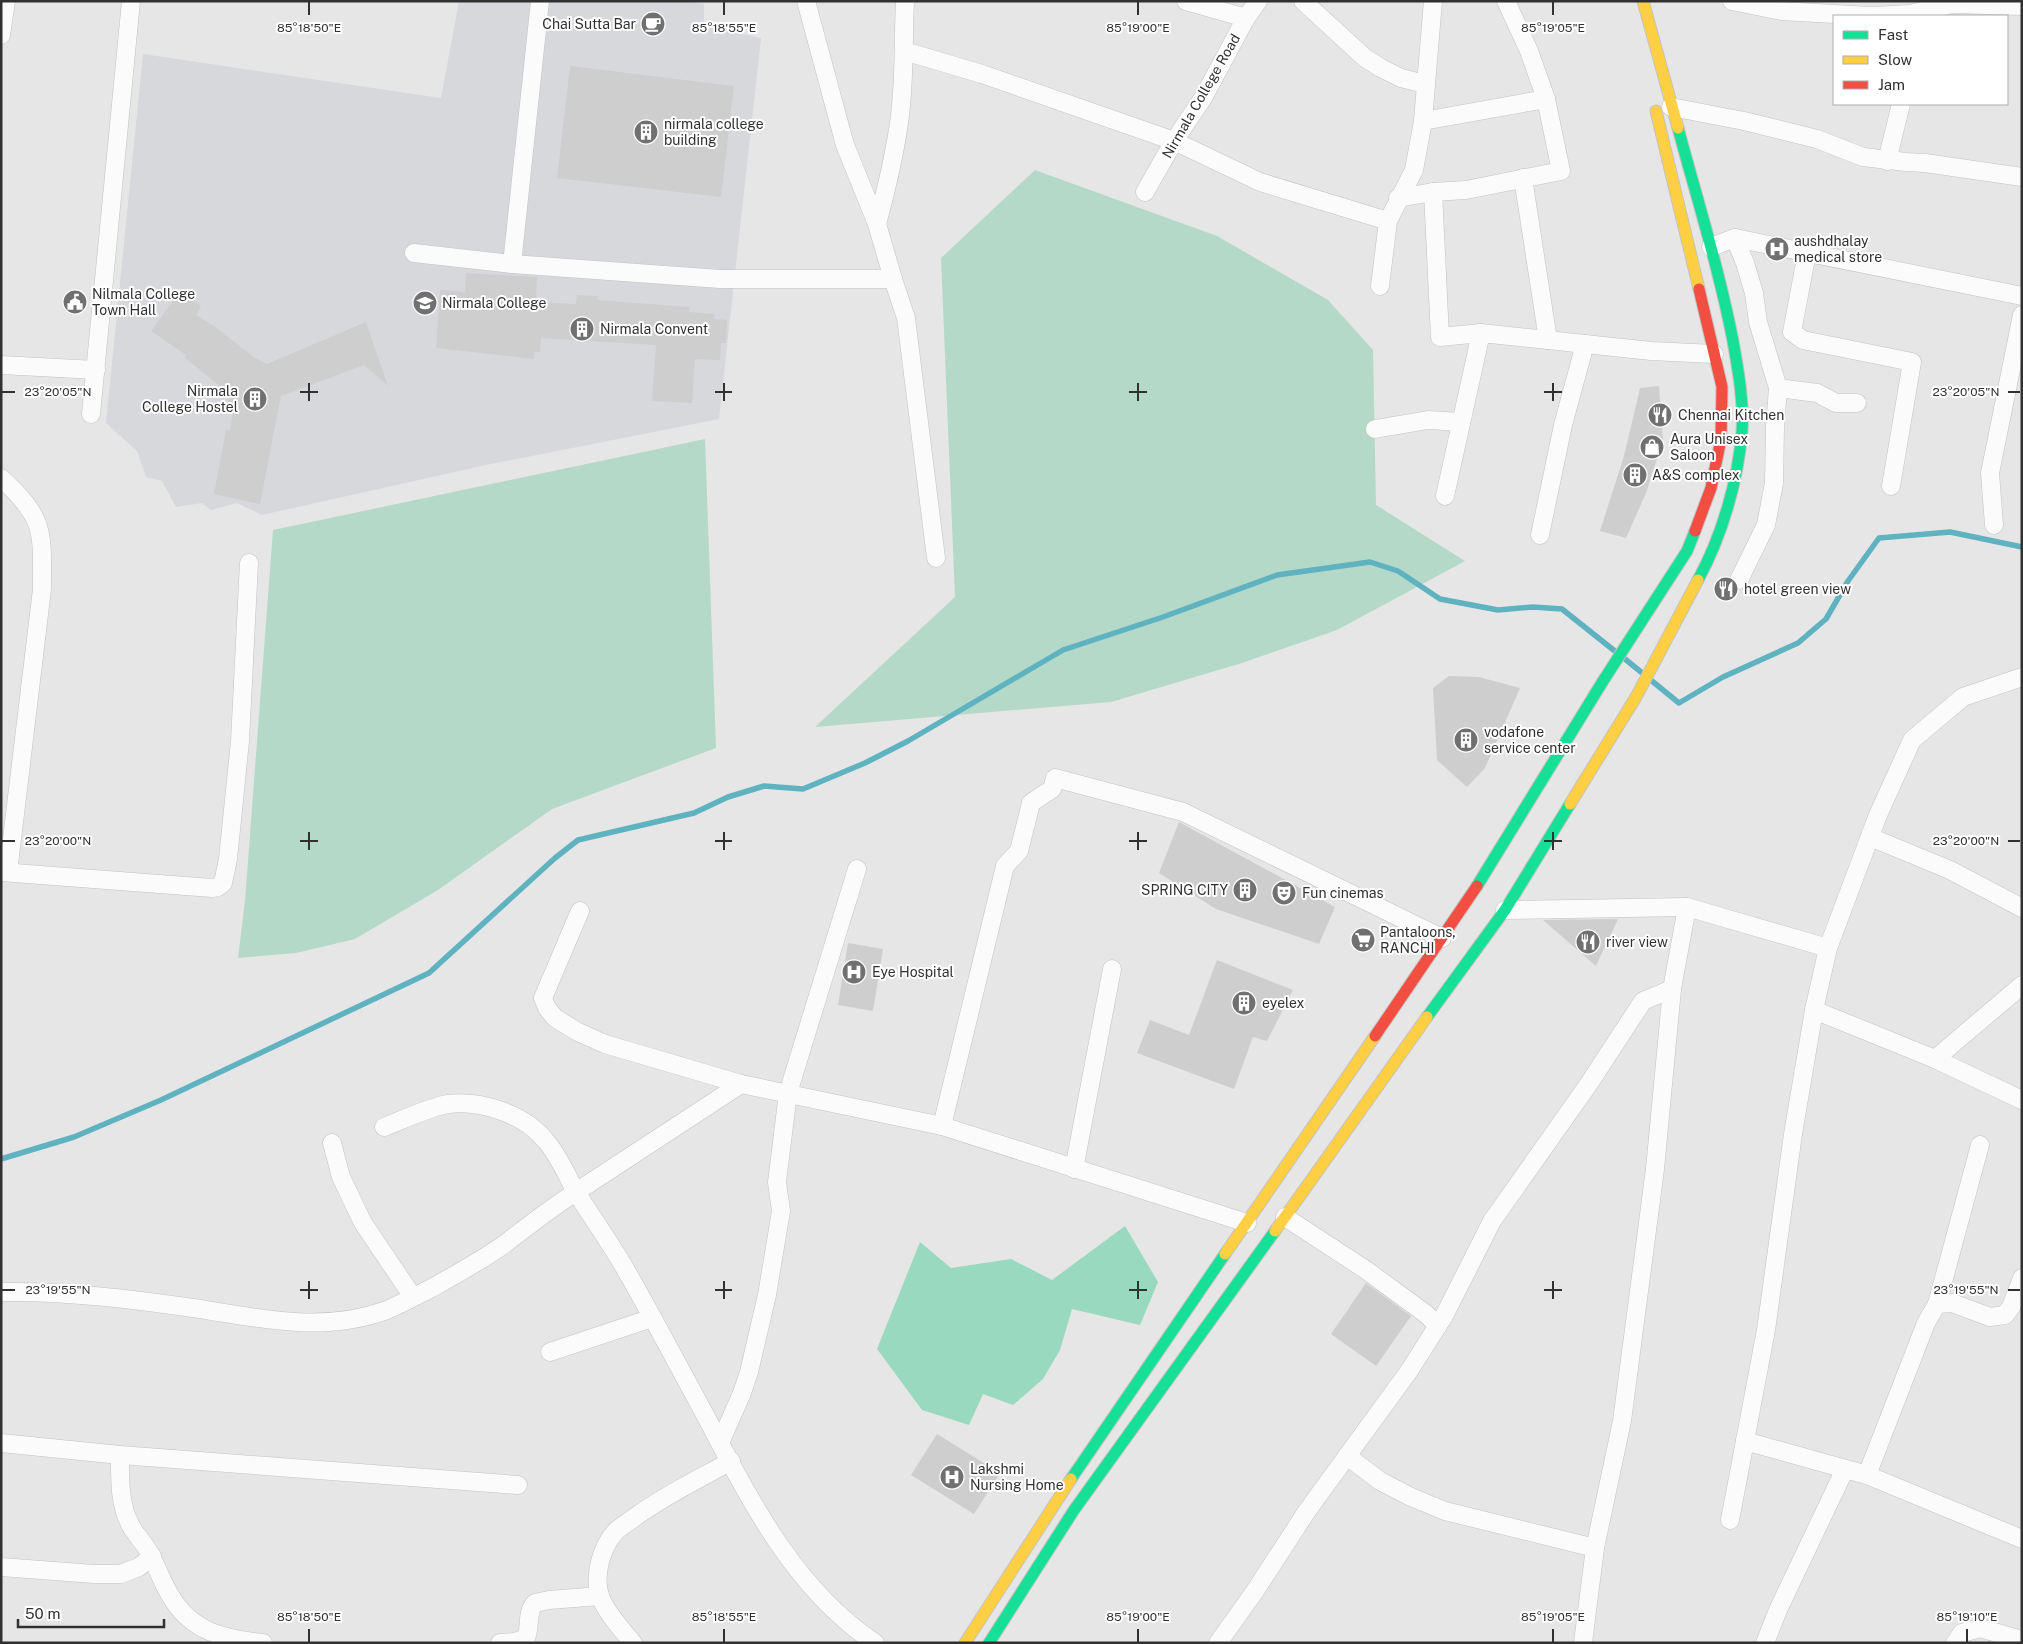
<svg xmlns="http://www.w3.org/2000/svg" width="2023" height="1644" font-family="'Public Sans',sans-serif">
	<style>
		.built { fill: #d7d8dc }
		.green { fill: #b4d9c9 }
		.forest { fill: #98d9c0 }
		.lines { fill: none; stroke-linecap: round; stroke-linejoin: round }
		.stream { stroke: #5fb2c0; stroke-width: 5.5 }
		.building { fill: #cecece }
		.street-casing { stroke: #c3c3c4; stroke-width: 19 }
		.fast-casing { stroke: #c3c3c4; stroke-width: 13 }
		.slow-casing { stroke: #c3c3c4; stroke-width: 13 }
		.jam-casing { stroke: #c3c3c4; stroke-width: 13 }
		.street { stroke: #fbfbfb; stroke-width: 18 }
		.fast { stroke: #16e098; stroke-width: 11 }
		.slow { stroke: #ffcf43; stroke-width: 11 }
		.jam { stroke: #f24e42; stroke-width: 11 }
		.ticks { fill: none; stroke: #313131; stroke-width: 2 }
		.labels { text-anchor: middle; stroke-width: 4; stroke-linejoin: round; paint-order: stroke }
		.poi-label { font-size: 14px; fill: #313131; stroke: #fff; text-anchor: start }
		.street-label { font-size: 14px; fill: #313131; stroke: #fff }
		.ticks-label { font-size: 12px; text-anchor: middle; fill: #313131; stroke: #fff; stroke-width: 4; stroke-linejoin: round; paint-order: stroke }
	</style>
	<rect width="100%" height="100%" fill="#e6e6e6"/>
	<path class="built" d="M459,1H681L704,4V26L761,38L719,419L486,465L262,515L237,503L211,510L202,503L176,507L162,481L146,477L137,451L106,423L143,54L441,98Z"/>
	<g class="green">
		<path d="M1035,170L1217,236L1328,300L1373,350L1376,505L1465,561L1337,630L1242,663L1111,702L815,727L955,597L941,258Z"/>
		<path d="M705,439L716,748L552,809L438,890L355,939L296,953L238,958L245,901L273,530Z"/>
	</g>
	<path class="forest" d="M1125,1226L1158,1282L1140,1325L1072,1309L1060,1350L1043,1379L1013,1405L983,1394L969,1425L922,1410L877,1349L920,1242L951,1268L1011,1259L1052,1280Z"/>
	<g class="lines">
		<g class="stream">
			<path d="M1625,659L1641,672"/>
			<path d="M1652,681L1679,703L1723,677L1798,643L1826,619L1848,581L1879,538L1950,532L2022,547"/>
			<path d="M1,1159L74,1137L161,1100L429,973L555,858L578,840L694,813L728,797L764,786L803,789L865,763L908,741L1063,650L1163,617L1277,575L1370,562L1398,571L1440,599L1498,610L1533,607L1562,609L1616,652"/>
		</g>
	</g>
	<g class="building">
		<path d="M570,66L734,86L721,197L557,178Z"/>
		<path d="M466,273L537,277L536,302L576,304L577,295L597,296V300L690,307L689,312L715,314L714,319L727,320L726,343H721L720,360L695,359L692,403L652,401L656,345L541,338L540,352H535L534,359L436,348L440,290L465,292Z"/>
		<path d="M180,291L201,306L196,315L214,326L255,358L267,364L366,322L388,386L364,365L281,396L260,504L214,494L226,430L230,431L234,406L228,401L230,394L185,358L186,355L151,331Z"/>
		<path d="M1659,386L1663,440L1646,493L1626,538L1600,531L1624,456L1640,388Z"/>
		<path d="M1449,676L1479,677L1520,688L1485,768L1467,787L1437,760L1433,688Z"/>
		<path d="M1179,822L1335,907L1319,944L1216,909L1159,873Z"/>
		<path d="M1618,919L1596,966L1543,920Z"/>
		<path d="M848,943L883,949L873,1011L838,1005Z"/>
		<path d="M1217,960L1293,990L1267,1041L1253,1037L1234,1089L1137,1053L1150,1020L1189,1035Z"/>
		<path d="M1366,1283L1411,1316L1376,1366L1331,1334Z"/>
		<path d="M937,1434L1000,1473L974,1514L911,1475Z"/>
	</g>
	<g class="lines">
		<defs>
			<g id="street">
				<path d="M806,1L845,145L877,224L893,279L906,318L936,558"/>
				<path d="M1186,1L1246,18"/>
				<path d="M1303,1L1365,58L1381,68L1401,78L1425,84"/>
				<path d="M1732,1L1781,11L1870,16"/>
				<path d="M1874,16L1910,14L1952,4L2022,6"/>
				<path d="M1,35L6,1"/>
				<path d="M904,51L982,74L1174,141L1260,182L1388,221"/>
				<path d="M1671,107L1744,121L1817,139L1863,157L1906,162L1925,163L2022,177"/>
				<path d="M1423,121L1546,99"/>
				<path d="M1887,161L1901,104"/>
				<path d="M1523,178L1548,340"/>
				<path d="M1145,192L1174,141L1203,98L1246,18L1258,1"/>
				<path d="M1433,192L1440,337L1481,333L1651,351L1714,354"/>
				<path d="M1398,198L1433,192L1466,190L1561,171L1546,99L1529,51L1506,1"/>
				<path d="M877,224C886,191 894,157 899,123C905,83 903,42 905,1"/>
				<path d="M1735,238L1745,263L1754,293L1758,322L1778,388"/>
				<path d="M1711,247L1735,238L2022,296"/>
				<path d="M414,253L512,264L720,279H893"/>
				<path d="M1807,253L1792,332L1803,340L1912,362L1891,486"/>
				<path d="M512,264L540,1"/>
				<path d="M1380,286L1388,221L1414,170L1423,121L1433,1"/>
				<path d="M1,365L96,370"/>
				<path d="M91,414L131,1"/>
				<path d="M1375,429L1428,420L1461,422"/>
				<path d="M1,478C46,519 42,532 42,589L8,872"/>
				<path d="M1445,496L1481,333"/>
				<path d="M1994,525L1990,473L2022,315"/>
				<path d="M1540,535L1563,425L1585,344"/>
				<path d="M1739,580L1766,525L1774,483L1775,427L1778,388L1817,393L1836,403H1857"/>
				<path d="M1870,837L1950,870L2022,908"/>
				<path d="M1,872L212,888L218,887L223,883L228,859L240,741L249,563"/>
				<path d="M1505,910L1687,907"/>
				<path d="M580,911L543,998L547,1008L555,1018L578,1032L605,1044L741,1084L942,1126L1247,1223"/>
				<path d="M1814,1010L1935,1059L2022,1100"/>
				<path d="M1935,1059L2022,985"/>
				<path d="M942,1126L1005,866L1019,851L1031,803L1052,789L1055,778L1183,812L1442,938"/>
				<path d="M384,1127C402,1120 430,1107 448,1104C481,1100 524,1114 545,1140C558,1154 567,1176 576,1192L741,1084"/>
				<path d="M332,1143L341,1177L363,1223L413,1297"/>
				<path d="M1074,1169L1112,969"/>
				<path d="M1285,1217L1366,1270L1426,1314L1438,1326"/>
				<path d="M1,1292C65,1291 130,1299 193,1308C260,1318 321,1334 387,1310C401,1304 415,1296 428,1290C455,1275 481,1261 506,1243C529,1225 551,1208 576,1192C593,1219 612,1245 627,1272C651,1314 673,1356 696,1398C744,1487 788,1585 875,1643"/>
				<path d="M1937,1304L1980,1145"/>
				<path d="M550,1352L652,1318"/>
				<path d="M1745,1441L1867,1475L2022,1539"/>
				<path d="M1,1443L120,1455L518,1485"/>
				<path d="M720,1443L742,1393L749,1372L767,1295L781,1211L777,1182L788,1093L857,869"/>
				<path d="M120,1455C120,1478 119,1505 131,1526C136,1536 145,1543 150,1554C157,1567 162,1582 170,1595C191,1632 224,1639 263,1643"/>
				<path d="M1347,1456L1380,1481L1411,1497L1445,1511L1595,1548"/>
				<path d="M1867,1475L1926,1323L1937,1304L1952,1303L1990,1317L2005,1315L2011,1307L2022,1278"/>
				<path d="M1730,1520L1766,1330L1793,1134L1814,1010L1828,948L1878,815L1912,740L1963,697L2022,677"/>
				<path d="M1,1567L94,1574H121L139,1567L152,1556"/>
				<path d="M500,1643L515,1642L526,1638C531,1627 526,1612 535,1603L549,1600L600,1596"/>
				<path d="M633,1643C622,1630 605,1611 600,1596C593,1575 602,1546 616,1531C621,1526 629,1522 635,1517C665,1495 699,1479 731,1461"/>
				<path d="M1218,1643L1255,1591L1307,1511L1409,1371L1444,1316L1492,1221L1588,1085L1643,1001L1672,989"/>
				<path d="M1583,1643L1595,1548L1622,1421L1655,1169L1672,989L1687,907L1828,948"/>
				<path d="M1765,1643L1778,1610L1845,1469"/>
				<path d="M1955,1643L1962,1633L1980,1628L2022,1640"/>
			</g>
			<g id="fast">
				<path d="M1678,128C1697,199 1719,269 1733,341C1738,370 1744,401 1742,431C1738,481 1722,536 1698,580"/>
				<path d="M1477,886L1603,681L1687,551L1695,531"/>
				<path d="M1427,1017L1505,910L1570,804"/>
				<path d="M1071,1479L1225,1254"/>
				<path d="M989,1643L1074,1510L1275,1231"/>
			</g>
			<g id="slow">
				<path d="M1643,1L1678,128"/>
				<path d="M1656,111L1699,289"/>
				<path d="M1570,804L1636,697L1698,580"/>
				<path d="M1275,1231L1427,1017"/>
				<path d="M1225,1254L1375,1036"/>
				<path d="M965,1643L1071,1479"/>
			</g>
			<g id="jam">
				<path d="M1695,531L1711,488L1721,439L1722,387L1699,289"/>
				<path d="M1375,1036L1477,886"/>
			</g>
		</defs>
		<use href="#street" class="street-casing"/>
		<use href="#fast" class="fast-casing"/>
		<use href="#slow" class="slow-casing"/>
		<use href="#jam" class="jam-casing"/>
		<use href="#street" class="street"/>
		<use href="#fast" class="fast"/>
		<use href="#slow" class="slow"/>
		<use href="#jam" class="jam"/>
	</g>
	<path class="ticks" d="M309,2V15M724,2V15M1138,2V15M1553,2V15M309,383V401M724,383V401M1138,383V401M1553,383V401M2,392H15M300,392H318M715,392H732M1129,392H1147M1544,392H1562M2008,392H2020M309,832V850M724,832V850M1138,832V850M1553,832V850M2,841H15M300,841H318M715,841H732M1129,841H1147M1544,841H1562M2008,841H2020M309,1281V1299M724,1281V1299M1138,1281V1299M1553,1281V1299M2,1290H15M300,1290H318M715,1290H732M1129,1290H1147M1544,1290H1562M2008,1290H2020M309,1629V1642M724,1629V1642M1138,1629V1642M1553,1629V1642M1967,1629V1642"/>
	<defs>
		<symbol id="cafe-disc" viewBox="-11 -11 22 22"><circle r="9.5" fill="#707070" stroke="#fff"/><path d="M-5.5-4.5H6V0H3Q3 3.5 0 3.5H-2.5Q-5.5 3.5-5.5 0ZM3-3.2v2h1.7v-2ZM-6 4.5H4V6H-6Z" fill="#fff"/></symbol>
		<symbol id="building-disc" viewBox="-11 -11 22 22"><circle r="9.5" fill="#707070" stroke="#fff"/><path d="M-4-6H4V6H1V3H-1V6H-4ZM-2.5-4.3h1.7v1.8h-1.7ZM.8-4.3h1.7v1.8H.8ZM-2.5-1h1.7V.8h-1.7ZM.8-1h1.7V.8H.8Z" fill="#fff"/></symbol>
		<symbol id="hospital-disc" viewBox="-11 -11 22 22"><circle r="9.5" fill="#707070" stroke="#fff"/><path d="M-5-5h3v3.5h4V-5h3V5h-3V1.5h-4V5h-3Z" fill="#fff"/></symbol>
		<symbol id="civic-disc" viewBox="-11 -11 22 22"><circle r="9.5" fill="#707070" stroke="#fff"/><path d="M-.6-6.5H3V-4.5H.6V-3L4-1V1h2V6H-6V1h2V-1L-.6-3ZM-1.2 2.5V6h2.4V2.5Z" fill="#fff"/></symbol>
		<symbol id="university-disc" viewBox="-11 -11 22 22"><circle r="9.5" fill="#707070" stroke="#fff"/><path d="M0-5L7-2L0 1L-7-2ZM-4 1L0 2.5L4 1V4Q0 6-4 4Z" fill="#fff"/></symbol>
		<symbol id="restaurant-disc" viewBox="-11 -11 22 22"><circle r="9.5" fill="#707070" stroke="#fff"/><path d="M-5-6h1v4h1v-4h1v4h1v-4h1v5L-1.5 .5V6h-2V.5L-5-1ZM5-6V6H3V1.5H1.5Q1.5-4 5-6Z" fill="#fff"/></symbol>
		<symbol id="shop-disc" viewBox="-11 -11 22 22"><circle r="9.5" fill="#707070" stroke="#fff"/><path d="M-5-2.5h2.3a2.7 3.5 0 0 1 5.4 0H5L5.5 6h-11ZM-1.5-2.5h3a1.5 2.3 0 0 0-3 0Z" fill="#fff"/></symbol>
		<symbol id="theatre-disc" viewBox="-11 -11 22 22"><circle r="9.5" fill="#707070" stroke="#fff"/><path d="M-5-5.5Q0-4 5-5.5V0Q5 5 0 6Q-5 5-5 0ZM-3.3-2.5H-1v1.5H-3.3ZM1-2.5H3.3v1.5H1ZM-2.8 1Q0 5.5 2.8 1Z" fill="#fff"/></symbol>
		<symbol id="supermarket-disc" viewBox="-11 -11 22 22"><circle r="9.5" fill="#707070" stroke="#fff"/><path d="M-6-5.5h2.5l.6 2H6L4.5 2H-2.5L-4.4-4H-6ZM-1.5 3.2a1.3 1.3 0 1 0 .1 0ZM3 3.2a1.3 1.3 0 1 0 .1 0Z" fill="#fff"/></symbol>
	</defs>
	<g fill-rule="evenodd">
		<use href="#cafe-disc" x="639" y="10" width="28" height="28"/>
		<use href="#building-disc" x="632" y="118" width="28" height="28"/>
		<use href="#hospital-disc" x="1763" y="235" width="28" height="28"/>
		<use href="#civic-disc" x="61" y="288" width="28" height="28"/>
		<use href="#university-disc" x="411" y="289" width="28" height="28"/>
		<use href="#building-disc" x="568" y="315" width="28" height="28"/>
		<use href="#building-disc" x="241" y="385" width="28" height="28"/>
		<use href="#restaurant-disc" x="1646" y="401" width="28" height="28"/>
		<use href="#shop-disc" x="1638" y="433" width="28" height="28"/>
		<use href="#building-disc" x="1621" y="461" width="28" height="28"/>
		<use href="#restaurant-disc" x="1712" y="575" width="28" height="28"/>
		<use href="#building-disc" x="1452" y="726" width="28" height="28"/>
		<use href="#building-disc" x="1231" y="876" width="28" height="28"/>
		<use href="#theatre-disc" x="1270" y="879" width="28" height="28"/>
		<use href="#supermarket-disc" x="1349" y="926" width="28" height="28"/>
		<use href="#restaurant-disc" x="1574" y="928" width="28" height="28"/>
		<use href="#hospital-disc" x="840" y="958" width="28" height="28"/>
		<use href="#building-disc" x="1230" y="989" width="28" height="28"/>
		<use href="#hospital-disc" x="938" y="1463" width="28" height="28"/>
	</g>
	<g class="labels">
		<g class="poi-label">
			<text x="636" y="29" text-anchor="end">Chai Sutta Bar</text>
			<text x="664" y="129">nirmala college<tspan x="664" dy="16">building</tspan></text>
			<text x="1794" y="246">aushdhalay<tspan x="1794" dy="16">medical store</tspan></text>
			<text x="92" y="299">Nilmala College<tspan x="92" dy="16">Town Hall</tspan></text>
			<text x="442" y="308">Nirmala College</text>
			<text x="600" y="334">Nirmala Convent</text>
			<text x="238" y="396" text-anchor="end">Nirmala<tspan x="238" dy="16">College Hostel</tspan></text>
			<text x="1678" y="420">Chennai Kitchen</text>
			<text x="1670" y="444">Aura Unisex<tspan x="1670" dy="16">Saloon</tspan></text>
			<text x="1652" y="480">A&amp;S complex</text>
			<text x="1744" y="594">hotel green view</text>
			<text x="1484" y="737">vodafone<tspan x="1484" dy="16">service center</tspan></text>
			<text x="1228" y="895" text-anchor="end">SPRING CITY</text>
			<text x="1302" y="898">Fun cinemas</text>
			<text x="1380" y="937">Pantaloons,<tspan x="1380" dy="16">RANCHI</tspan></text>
			<text x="1606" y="947">river view</text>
			<text x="872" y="977">Eye Hospital</text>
			<text x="1262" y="1008">eyelex</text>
			<text x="970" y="1474">Lakshmi<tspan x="970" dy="16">Nursing Home</tspan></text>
		</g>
		<g class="street-label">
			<text transform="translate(1201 96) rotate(-60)" y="5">Nirmala College Road</text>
		</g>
	</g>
	<g class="ticks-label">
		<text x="309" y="32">85°18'50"E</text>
		<text x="724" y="32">85°18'55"E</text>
		<text x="1138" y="32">85°19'00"E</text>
		<text x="1553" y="32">85°19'05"E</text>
		<text x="58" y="396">23°20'05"N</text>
		<text x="1966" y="396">23°20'05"N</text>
		<text x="58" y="845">23°20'00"N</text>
		<text x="1966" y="845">23°20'00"N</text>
		<text x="58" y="1294">23°19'55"N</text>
		<text x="1966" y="1294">23°19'55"N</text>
		<text x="309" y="1621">85°18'50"E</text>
		<text x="724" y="1621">85°18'55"E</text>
		<text x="1138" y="1621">85°19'00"E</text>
		<text x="1553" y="1621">85°19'05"E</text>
		<text x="1967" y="1621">85°19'10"E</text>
	</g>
	<rect width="2023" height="1644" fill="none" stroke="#313131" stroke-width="5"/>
	<rect x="1833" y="15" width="175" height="90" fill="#ffffff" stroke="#adadad"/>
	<rect x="1843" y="31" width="25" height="8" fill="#16e098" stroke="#adadad"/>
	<text x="1878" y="40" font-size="15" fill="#313131">Fast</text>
	<rect x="1843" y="56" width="25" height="8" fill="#ffcf43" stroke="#adadad"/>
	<text x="1878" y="65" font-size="15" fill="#313131">Slow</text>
	<rect x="1843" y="81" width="25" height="8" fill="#f24e42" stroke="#adadad"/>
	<text x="1878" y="90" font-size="15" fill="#313131">Jam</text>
	<path d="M18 1619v8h146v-8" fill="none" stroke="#313131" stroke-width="2.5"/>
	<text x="25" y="1619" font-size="15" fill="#313131" stroke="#ffffff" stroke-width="4" paint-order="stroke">50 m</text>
</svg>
